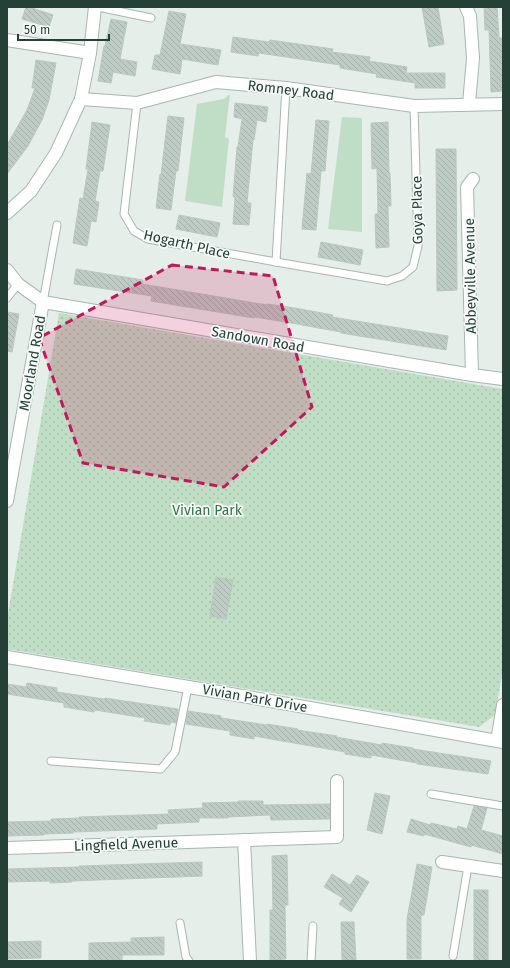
<svg xmlns="http://www.w3.org/2000/svg" width="510" height="968" font-family="'Fira Sans',sans-serif">
	<style>
		.green { fill: #c0dec5 }
		.park { fill: url(#park-dots) }
		.building { fill: url(#building-back-hatch); stroke: #b8c8c0 }
		.lines { fill: none; stroke-linecap: round; stroke-linejoin: round }
		.lane-casing { stroke: #a8b6b0; stroke-width: 9 }
		.street-casing { stroke: #a8b6b0; stroke-width: 14 }
		.lane { stroke: #fff; stroke-width: 7 }
		.street { stroke: #fff; stroke-width: 12 }
		.marked { fill: #c2185b; fill-opacity: 0.2; stroke: #c2185b; stroke-width: 3; stroke-dasharray: 8 5; stroke-linejoin: round }
		.labels { text-anchor: middle; stroke-width: 3.5; stroke-linejoin: round; paint-order: stroke }
		.street-label { font-size: 14px; fill: #254036; stroke: #f7faf8 }
		.park-label { font-size: 14px; fill: #307645; stroke: #f7faf8 }
	</style>
	<defs>
		<pattern id="park-dots" width="8" height="8" patternUnits="userSpaceOnUse"><rect width="8" height="8" fill="#c0dec5"/><path d="M2 2h.1M6 6h.1" fill="none" stroke="#a5c0aa" stroke-width="1.8" stroke-linecap="round"/></pattern>
		<pattern id="building-back-hatch" width="6" height="6" patternUnits="userSpaceOnUse"><rect width="6" height="6" fill="#beccc5"/><path d="M-1 5l2 2M0 0l6 6M5-1l2 2" fill="none" stroke="#a3b0aa"/></pattern>
	</defs>
	<rect width="100%" height="100%" fill="#e6eeea"/>
	<g class="green">
		<path d="M230,94L225,137L229,139L222,207L185,201L197,104L224,99Z"/>
		<path d="M342,117L362,118V232L328,229Z"/>
	</g>
	<path class="park" d="M59,313L503,389V669L495,715L479,727L7,649V620Z"/>
	<g class="building">
		<path d="M26,7H29L53,15L49,27L22,19Z"/>
		<path d="M422,7H438L444,44L429,47Z"/>
		<path d="M484,7H497L499,38H503V91L491,92L489,30H485Z"/>
		<path d="M169,11L186,14L180,44L221,50L218,65L182,59L180,74L152,69L155,55H160Z"/>
		<path d="M111,19L127,22L120,59L137,62L135,76L113,72L111,83L98,81L104,46H105Z"/>
		<path d="M233,37L269,42L270,40L333,49L332,52L370,57L369,61L407,67L406,73H445V88H415V83L376,77L377,74L340,68V65L259,53L258,56L231,52Z"/>
		<path d="M36,60L56,63L49,100L42,120L28,146L7,174V145L27,110L35,88H32Z"/>
		<path d="M235,103L268,107L266,122L257,120L254,140H253L247,203H251L249,225L233,224L235,197H233L237,147H238L242,119L234,117Z"/>
		<path d="M168,116L184,118L178,171H176L171,210L156,208L160,174L161,175Z"/>
		<path d="M316,120L329,121L325,171H321L316,230L302,229L307,173L311,174Z"/>
		<path d="M92,122L110,125L103,171H100L95,201L99,202L96,222L91,221L87,246L73,243L80,198L83,199L88,169H86Z"/>
		<path d="M388,122L389,173H390L391,206H388L389,247L376,248L375,214H378L377,168L372,169L371,123Z"/>
		<path d="M436,149H456L457,290L437,291Z"/>
		<path d="M179,215L220,223L217,237L176,229Z"/>
		<path d="M321,242L363,250L360,265L318,257Z"/>
		<path d="M76,269L143,280L142,284L267,305V304L295,308L333,315L332,317L448,336L446,350L341,333V332L302,325H303L255,317L254,318L151,301L152,296L74,284Z"/>
		<path d="M7,312L19,314L12,352L7,351Z"/>
		<path d="M216,577L233,580L226,619L210,616Z"/>
		<path d="M27,683L57,688V692L104,699L105,698L178,709L176,723L171,722L170,725L144,721L145,718L95,710L94,712L64,707V703L7,694V684L26,687Z"/>
		<path d="M188,711L221,716V718L267,725V724L298,729L297,730L337,736L336,737L382,745V743L413,748V749L491,761L488,774L417,764V763L371,755V758L345,754V752L254,736V739L230,735V731L186,724Z"/>
		<path d="M375,793L390,796L382,834L367,830Z"/>
		<path d="M238,801H263V805L330,804V819L271,820L270,815L228,817V818H199V822L157,824V829L73,832V833L44,834V835L7,836V822L51,821V819L79,818V817L169,814L168,810L203,808L202,803L238,802Z"/>
		<path d="M474,806L487,808L481,830L503,836V854L471,845V847L424,834V836L407,832L411,819L430,825L431,823L457,829L458,826L467,829Z"/>
		<path d="M287,855L288,905H285L286,959L270,960V910H273L272,856Z"/>
		<path d="M202,862V876L72,881V882L50,883V881L7,882V869L79,867V866Z"/>
		<path d="M417,864L432,867L424,915H421V959H407V919Z"/>
		<path d="M332,874L350,885L357,875L369,882L351,912L339,904L343,898L324,887Z"/>
		<rect x="474" y="890" width="14" height="71"/>
		<path d="M341,922H354L356,960H342Z"/>
		<path d="M164,937V955H122V960L89,961V943L131,942V938Z"/>
		<path d="M41,941V958L8,959V942Z"/>
	</g>
	<g class="lines">
		<defs>
			<g id="lane">
				<path d="M98,7L151,18"/>
				<path d="M137,103L124,214L134,231L148,239L276,262L387,281L402,276L413,267L418,246L414,106"/>
				<path d="M276,262L286,88"/>
				<path d="M7,298L18,284"/>
				<path d="M43,302L57,225"/>
				<path d="M51,761L161,769L175,752L188,687"/>
				<path d="M431,794L503,806"/>
				<path d="M180,923L186,957L189,961"/>
				<path d="M453,956L468,866"/>
				<path d="M311,961L313,926"/>
			</g>
			<g id="street">
				<path d="M466,7L470,16L473,58L469,104"/>
				<path d="M7,40L90,53"/>
				<path d="M81,99L137,103L216,82L286,88L414,106L503,104"/>
				<path d="M7,213L31,191L56,153L81,99L90,53L95,7"/>
				<path d="M7,270L18,284L43,302L472,375L503,379"/>
				<path d="M472,375L467,187L473,179"/>
				<path d="M7,501L43,302"/>
				<path d="M7,657L225,693L503,742"/>
				<path d="M497,741L503,705"/>
				<path d="M244,840L250,961"/>
				<path d="M7,848L337,837V781"/>
				<path d="M442,862L503,871"/>
			</g>
		</defs>
		<use href="#lane" class="lane-casing"/>
		<use href="#street" class="street-casing"/>
		<use href="#lane" class="lane"/>
		<use href="#street" class="street"/>
	</g>
	<path class="marked" d="M172,265L273,276L312,407L224,487L83,463L39,338Z"/>
	<g class="labels">
		<g class="street-label">
			<text transform="translate(291 90) rotate(7)" y="5">Romney Road</text>
			<text transform="translate(417 210) rotate(-91)" y="5">Goya Place</text>
			<text transform="translate(187 244) rotate(13)" y="5">Hogarth Place</text>
			<text transform="translate(470 276) rotate(-91)" y="5">Abbeyville Avenue</text>
			<text transform="translate(258 339) rotate(10)" y="5">Sandown Road</text>
			<text transform="translate(32 363) rotate(-80)" y="5">Moorland Road</text>
			<text transform="translate(255 698) rotate(10)" y="5">Vivian Park Drive</text>
			<text transform="translate(126 844) rotate(-2)" y="5">Lingfield Avenue</text>
		</g>
		<g class="park-label">
			<text x="207" y="515">Vivian Park</text>
		</g>
	</g>
	<rect width="510" height="968" fill="none" stroke="#254036" stroke-width="16"/>
	<path d="M18 34v6h91v-6" fill="none" stroke="#254036" stroke-width="2"/>
	<text x="24" y="34" font-size="12" fill="#254036" stroke="#f7faf8" stroke-width="3" paint-order="stroke">50 m</text>
</svg>
